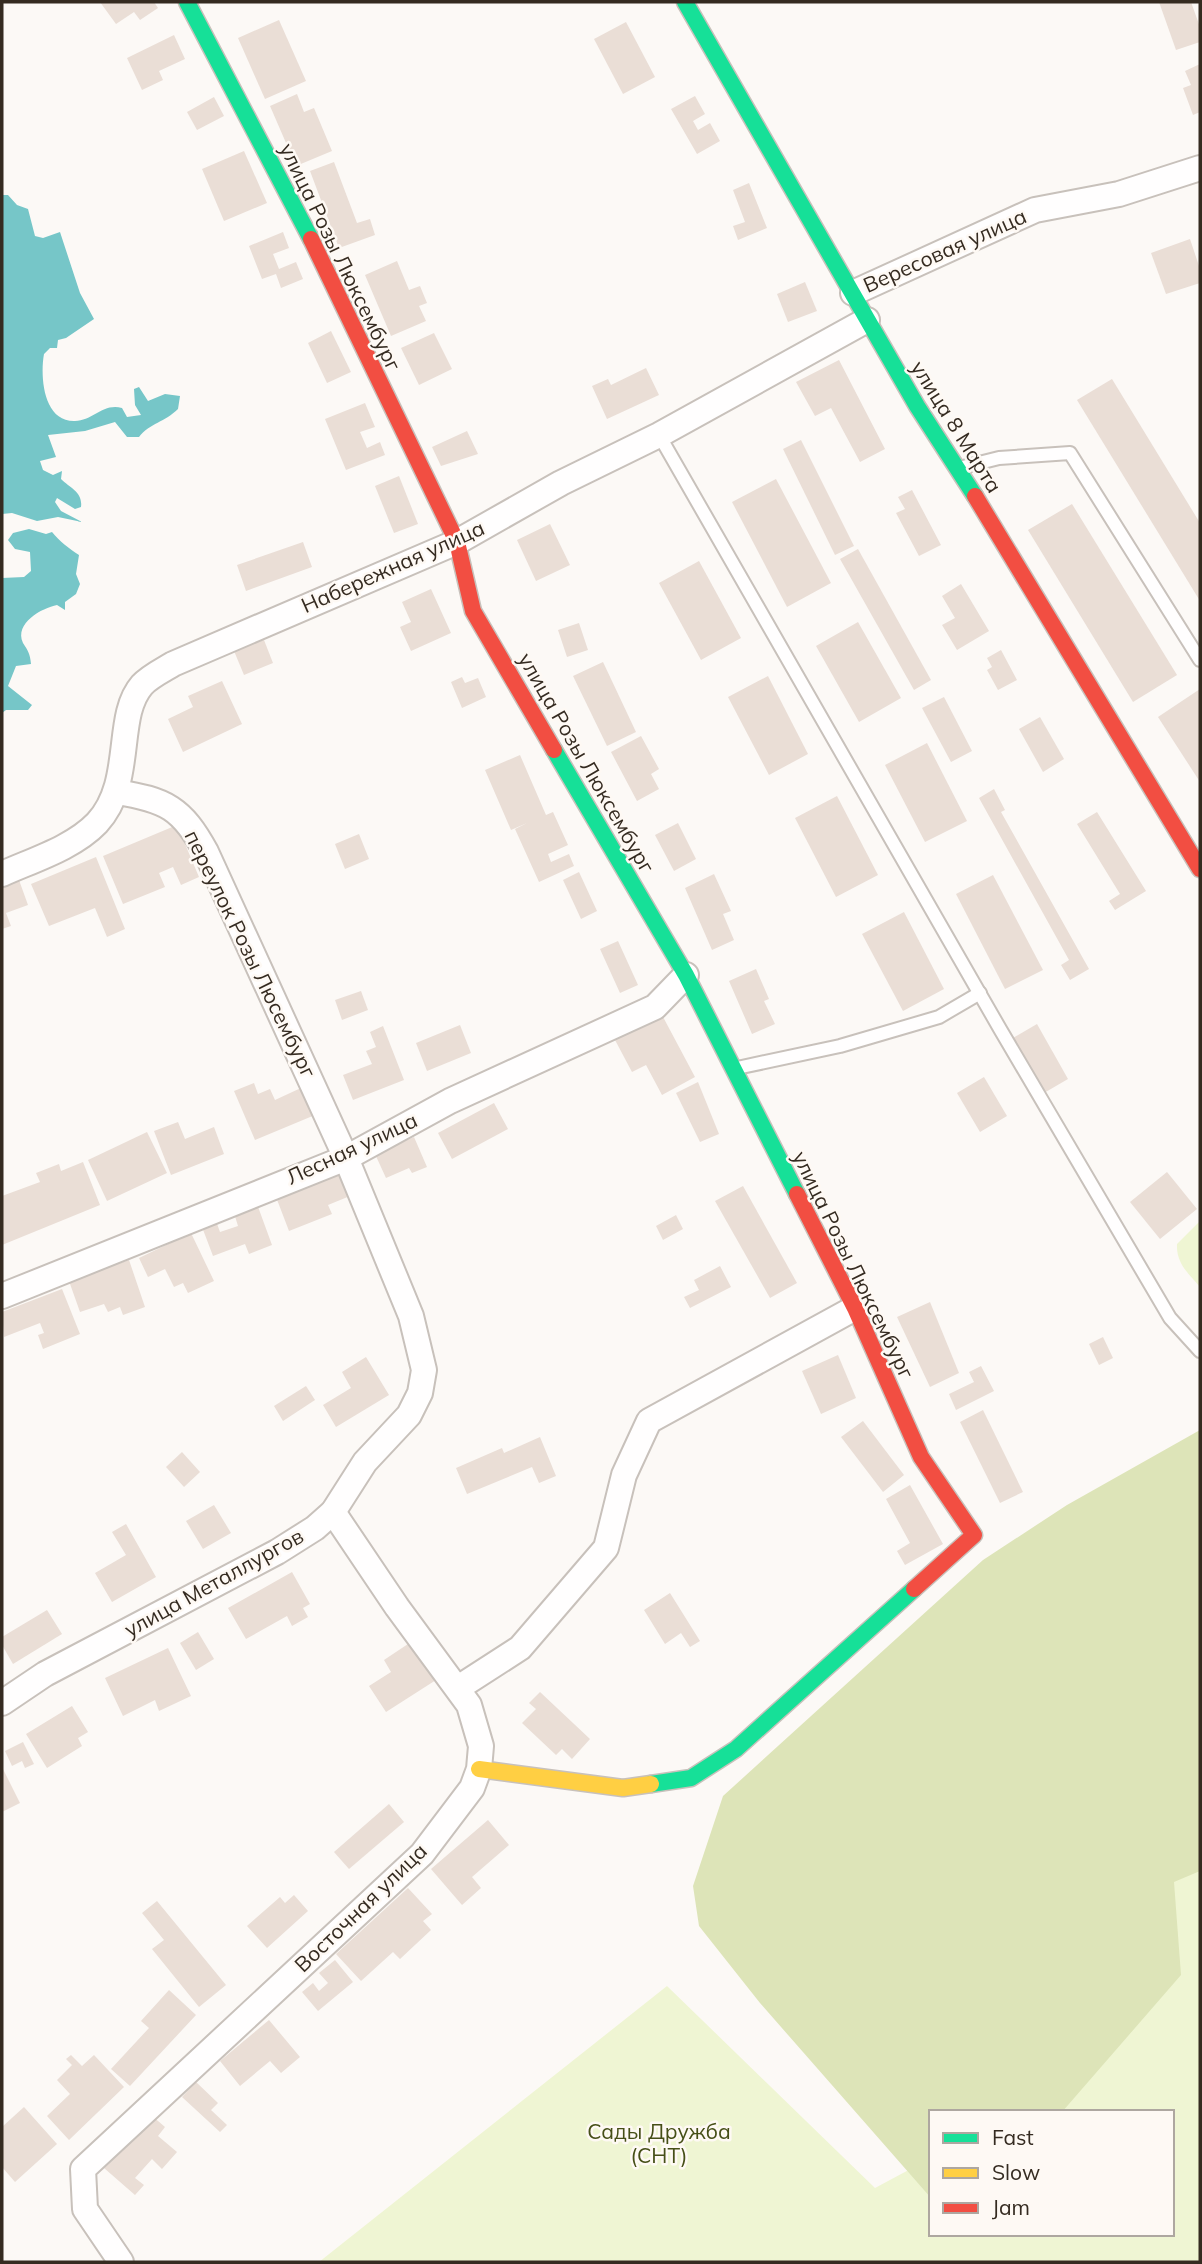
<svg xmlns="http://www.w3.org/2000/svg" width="1202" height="2264" font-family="Mulish,sans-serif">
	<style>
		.green { fill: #eff5d3 }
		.forest { fill: #dde4b8 }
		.water { fill: #76c6c8 }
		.building { fill: #eaded6 }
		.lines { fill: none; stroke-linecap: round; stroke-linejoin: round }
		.lane-casing { stroke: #c8c1bb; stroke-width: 16 }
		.street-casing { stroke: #c8c1bb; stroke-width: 28 }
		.fast-casing { stroke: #c8c1bb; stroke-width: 19 }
		.slow-casing { stroke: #c8c1bb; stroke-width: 19 }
		.jam-casing { stroke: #c8c1bb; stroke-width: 19 }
		.lane { stroke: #fffefe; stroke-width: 12 }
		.street { stroke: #fffefe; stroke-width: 24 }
		.fast { stroke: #16e098; stroke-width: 16 }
		.slow { stroke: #ffcf43; stroke-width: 16 }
		.jam { stroke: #f24e42; stroke-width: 16 }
		.labels { text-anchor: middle; stroke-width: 5; stroke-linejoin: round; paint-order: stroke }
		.street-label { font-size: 21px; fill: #352b21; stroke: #fef9f4 }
		.park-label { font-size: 21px; fill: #464f17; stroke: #fef9f4 }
	</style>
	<rect width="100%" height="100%" fill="#fcf9f6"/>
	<g class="green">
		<path d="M1200,1221V1287C1188,1273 1176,1263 1177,1244Z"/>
		<path d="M1200,1855V2262H319L667,1986L875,2188L931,2158V2234H1172V2112H1005L1128,1872Z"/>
	</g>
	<path class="forest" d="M1200,1430V1871L1174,1882L1181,1975L1062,2112H931V2198L760,2003L699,1926L693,1886L723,1796L983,1560L1067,1505Z"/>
	<g class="water">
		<path d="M2,195H8L17,205L28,209L35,236L43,238L60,232L80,293L94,319L66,338L58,340L57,348H50L44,354C40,376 43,422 75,421C93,421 102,403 122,408L127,417L141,415L135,405L134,389L139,387L148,401L165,394L180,396L178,409C165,422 150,423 139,437H127L115,422L85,431L48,435L56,457L40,461L43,470L53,475L62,471L61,479C70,488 83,492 81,507L75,509L57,498L55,502L61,511L82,522L58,517L37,521L12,513L2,514Z"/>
		<path d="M29,529L46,534L52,532C59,541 70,549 79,555L76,574L80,584L76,594L65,602V610L57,605C42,608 14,623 23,643C28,651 30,653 31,664L16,666L8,686L32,705L28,710H6L2,713V578L24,577L31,571L30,552L15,549L8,540L13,533Z"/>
	</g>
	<g class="building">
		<path d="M100,2H154L158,8L140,20L134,12L116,24Z"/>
		<path d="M1159,2H1191L1200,27V42L1176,50Z"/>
		<path d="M279,20L306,81L265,99L238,38Z"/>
		<path d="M626,22L655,77L623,94L594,39Z"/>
		<path d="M174,35L185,59L159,71L163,80L142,90L127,58Z"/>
		<path d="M1200,64V112L1193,115L1183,88L1191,85L1185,71Z"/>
		<path d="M297,94L304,112L314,108L332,151L296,166L270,106Z"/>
		<path d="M695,96L705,114L693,121L698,130L710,123L720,141L697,154L671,109Z"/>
		<path d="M214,97L224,116L197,130L187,112Z"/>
		<path d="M244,151L267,203L224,221L202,169Z"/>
		<path d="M334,162L357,223L370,219L375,235L339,248L310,171Z"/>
		<path d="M749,183L767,228L738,240L733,226L745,222L733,190Z"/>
		<path d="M283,232L289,248L273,254L279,269L296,262L303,279L281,288L276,274L262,279L249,246Z"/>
		<path d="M1190,239L1200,269V283L1166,294L1151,253Z"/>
		<path d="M397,261L409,290L420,286L427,303L419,306L426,321L391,336L365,275Z"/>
		<path d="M805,282L817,311L788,322L777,294Z"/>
		<path d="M331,331L351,372L327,383L308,343Z"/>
		<path d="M434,333L452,369L419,385L401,348Z"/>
		<path d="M839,360L885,449L860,462L831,408L815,416L796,382Z"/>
		<path d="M646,368L659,395L607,419L592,386L608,379L611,385Z"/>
		<path d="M1112,379L1200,523V601L1077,400Z"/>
		<path d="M365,403L375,427L360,432L367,448L380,442L385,455L346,470L325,419Z"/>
		<path d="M467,431L478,454L441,466L432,447Z"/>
		<path d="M801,440L854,546L835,555L783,449Z"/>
		<path d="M399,476L418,524L394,533L375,486Z"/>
		<path d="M776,479L831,583L787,607L732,502Z"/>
		<path d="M912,490L941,545L919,556L896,513L905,509L898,497Z"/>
		<path d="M1072,504L1177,675L1133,702L1028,530Z"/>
		<path d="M550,524L570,565L536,581L517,540Z"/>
		<path d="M303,542L312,567L246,591L237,565Z"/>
		<path d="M858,549L931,680L914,690L840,559Z"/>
		<path d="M699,561L741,638L701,660L659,583Z"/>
		<path d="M961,584L989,631L957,650L942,625L955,618L942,596Z"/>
		<path d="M431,589L451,633L411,651L400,627L411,622L402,602Z"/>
		<path d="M858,622L901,698L859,722L816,646Z"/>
		<path d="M579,623L588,650L567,657L558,630Z"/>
		<path d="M264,640L273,663L244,675L234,651Z"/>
		<path d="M1001,650L1017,680L998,690L987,670L992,667L987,658Z"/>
		<path d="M603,662L636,732L607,746L573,676Z"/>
		<path d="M768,676L808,754L769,775L728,697Z"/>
		<path d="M462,677L465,683L478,678L486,697L462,708L451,682Z"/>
		<path d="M222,681L242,724L183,752L168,719L193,707L188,696Z"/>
		<path d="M1200,689V782L1158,717Z"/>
		<path d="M944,697L972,751L951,762L922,708Z"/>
		<path d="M1040,717L1064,759L1043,772L1019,729Z"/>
		<path d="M641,736L659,769L651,774L659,789L637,801L611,752Z"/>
		<path d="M927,743L967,821L925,842L885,765Z"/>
		<path d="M520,755L546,815L553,812L568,845L548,854L551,862L569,854L574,866L539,882L515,829L527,823L511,830L485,770Z"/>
		<path d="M994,789L1005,810L1001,812L1089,969L1070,980L1061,965L1069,960L979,798Z"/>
		<path d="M837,796L878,875L836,897L795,818Z"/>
		<path d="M1097,812L1146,891L1115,910L1109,901L1120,894L1077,824Z"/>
		<path d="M678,823L696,859L674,871L655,835Z"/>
		<path d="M177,825L199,877L181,885L173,867L159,873L165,887L123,904L103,856Z"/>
		<path d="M359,834L369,859L345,869L335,844Z"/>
		<path d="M96,857L125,929L107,937L95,908L49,926L31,884Z"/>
		<path d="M579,872L597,911L581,919L563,880Z"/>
		<path d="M714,874L731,911L723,914L734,940L712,950L685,888Z"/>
		<path d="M993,875L1043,970L1005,989L956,894Z"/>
		<path d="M19,880L28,905L6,913L11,926L2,929V886Z"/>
		<path d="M904,912L944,989L903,1011L862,934Z"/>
		<path d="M618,941L638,985L620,993L600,949Z"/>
		<path d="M756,969L769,999L764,1001L775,1024L752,1034L729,981Z"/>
		<path d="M361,991L368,1010L342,1020L335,1000Z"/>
		<path d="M662,1015L695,1077L662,1095L646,1065L632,1072L615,1040Z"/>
		<path d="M1037,1024L1068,1079L1044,1093L1013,1038Z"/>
		<path d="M460,1025L471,1053L427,1071L416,1043Z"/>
		<path d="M383,1026L404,1080L353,1100L343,1075L372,1064L366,1051L376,1047L370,1032Z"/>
		<path d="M984,1077L1007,1116L980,1132L957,1093Z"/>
		<path d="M698,1082L719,1134L700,1142L676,1093Z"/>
		<path d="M254,1083L258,1094L270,1089L275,1100L303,1087L315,1115L255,1140L234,1091Z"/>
		<path d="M494,1103L508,1129L452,1159L438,1133Z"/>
		<path d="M178,1122L185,1139L214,1127L224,1154L171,1175L154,1131Z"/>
		<path d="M147,1132L167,1173L107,1201L88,1160Z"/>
		<path d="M414,1137L427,1167L412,1173L409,1168L386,1178L375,1154Z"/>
		<path d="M83,1162L100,1205L2,1245V1196L40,1182L36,1173L59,1164L61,1171Z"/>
		<path d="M340,1171L350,1196L328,1205L332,1214L289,1231L276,1197Z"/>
		<path d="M1167,1172L1197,1209L1160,1239L1130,1202Z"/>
		<path d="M743,1186L797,1283L770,1298L715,1201Z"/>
		<path d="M257,1204L272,1245L249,1254L245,1244L213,1256L202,1227L216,1221L220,1232L238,1226L234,1213Z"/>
		<path d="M676,1215L683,1229L663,1240L656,1226Z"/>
		<path d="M191,1233L214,1281L188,1293L183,1283L174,1287L165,1269L148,1277L139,1258Z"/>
		<path d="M129,1260L145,1307L123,1315L120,1307L108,1312L104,1304L80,1312L69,1281Z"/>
		<path d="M720,1266L731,1287L690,1308L684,1297L699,1290L694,1280Z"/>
		<path d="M62,1289L80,1334L43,1349L38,1335L44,1333L40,1323L4,1337L2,1312Z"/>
		<path d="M930,1302L959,1373L930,1387L897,1317Z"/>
		<path d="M1103,1337L1113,1358L1099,1365L1089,1344Z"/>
		<path d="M838,1355L856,1398L821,1414L802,1371Z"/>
		<path d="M366,1357L389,1395L336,1427L323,1405L351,1388L342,1372Z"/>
		<path d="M981,1366L994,1391L956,1410L949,1394L974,1382L969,1372Z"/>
		<path d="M306,1386L315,1400L283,1421L274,1406Z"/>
		<path d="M983,1410L1023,1492L1000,1503L960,1422Z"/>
		<path d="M863,1421L904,1475L883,1492L841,1437Z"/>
		<path d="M540,1437L556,1476L539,1483L532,1467L467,1494L456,1468L502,1448L504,1453Z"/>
		<path d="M182,1452L200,1472L184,1487L166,1467Z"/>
		<path d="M910,1485L943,1544L905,1565L897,1551L910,1543L886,1499Z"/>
		<path d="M214,1505L231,1533L203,1549L186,1521Z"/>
		<path d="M126,1524L156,1577L112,1602L95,1573L126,1555L112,1532Z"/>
		<path d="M292,1572L310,1604L303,1608L308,1617L292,1626L287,1616L246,1639L228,1608Z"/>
		<path d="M670,1593L700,1641L690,1647L681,1633L665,1644L644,1610Z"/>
		<path d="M47,1610L62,1634L13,1664L2,1645V1637Z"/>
		<path d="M198,1632L214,1659L196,1670L180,1643Z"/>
		<path d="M411,1642L436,1680L386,1712L369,1686L391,1672L384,1660Z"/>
		<path d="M168,1648L191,1696L159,1711L155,1700L123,1716L105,1678Z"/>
		<path d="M540,1692L590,1739L572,1759L562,1749L556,1755L522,1723L536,1709L529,1703Z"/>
		<path d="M72,1706L88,1732L78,1738L82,1746L47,1768L26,1734Z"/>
		<path d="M23,1742L34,1764L25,1768L22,1761L12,1766L5,1751Z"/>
		<path d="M2,1767L20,1803L2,1812Z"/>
		<path d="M389,1804L404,1822L349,1869L334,1852Z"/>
		<path d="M488,1820L509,1845L472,1877L481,1888L462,1905L431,1869Z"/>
		<path d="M408,1888L432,1914L423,1921L431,1930L400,1959L393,1952L361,1981L336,1954Z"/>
		<path d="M294,1895L308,1911L267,1948L247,1926L280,1897L285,1903Z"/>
		<path d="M157,1901L226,1985L199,2007L152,1949L164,1940L142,1913Z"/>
		<path d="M335,1960L353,1982L318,2011L302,1992L313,1983L319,1991L328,1983L319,1973Z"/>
		<path d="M169,1990L196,2015L130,2086L111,2069L149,2028L141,2021Z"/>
		<path d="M269,2020L300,2057L281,2073L270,2061L240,2086L220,2061Z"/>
		<path d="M71,2055L82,2066L94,2055L124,2087L69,2140L47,2116L70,2094L57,2080L72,2065L66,2059Z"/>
		<path d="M196,2082L218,2103L211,2110L227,2125L220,2132L182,2097Z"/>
		<path d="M24,2107L57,2144L15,2182L2,2167V2127Z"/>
		<path d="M151,2115L165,2127L158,2136L177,2152L162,2169L152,2159L135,2178L144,2185L135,2195L104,2168Z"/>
	</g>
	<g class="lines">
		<defs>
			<g id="lane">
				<path d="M659,435L1000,1029L1170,1318L1200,1351"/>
				<path d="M963,467L999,458L1070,453L1200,660"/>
				<path d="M737,1068L840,1046L939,1017L980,993"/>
			</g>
			<g id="street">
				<path d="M853,293L1035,210L1119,194L1200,168"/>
				<path d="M2,874C33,860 73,848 97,823C135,782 114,717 142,685C149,677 163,670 173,664L457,542L561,483L659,435L867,320"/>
				<path d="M2,1296L346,1158L450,1101L655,1007L686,975"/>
				<path d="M458,1688L520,1648L606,1548L624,1475L649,1421L855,1308"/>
				<path d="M2,1703L45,1674L277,1552L315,1528L333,1512L365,1462L409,1415L420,1393L424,1370L411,1316L346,1158L206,852C182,808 166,800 117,792"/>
				<path d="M121,2262L85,2209L83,2169L422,1854L472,1788L479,1769L481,1746L469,1705L397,1607L333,1512"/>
			</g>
			<g id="fast">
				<path d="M187,2L311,239"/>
				<path d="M685,2L917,406L975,496"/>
				<path d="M554,750L686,975L797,1194"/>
				<path d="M651,1784L691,1778L736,1749L914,1589"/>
			</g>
			<path id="slow" d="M479,1769L623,1788L651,1784"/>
			<g id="jam">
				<path d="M311,239L457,542L473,611L554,750"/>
				<path d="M975,496L1200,869"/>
				<path d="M797,1194L855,1308L921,1457L974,1535L914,1589"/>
			</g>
		</defs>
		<use href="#lane" class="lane-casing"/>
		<use href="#street" class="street-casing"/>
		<use href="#fast" class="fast-casing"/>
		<use href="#slow" class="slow-casing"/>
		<use href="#jam" class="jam-casing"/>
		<use href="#lane" class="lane"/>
		<use href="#street" class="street"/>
		<use href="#fast" class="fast"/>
		<use href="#slow" class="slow"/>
		<use href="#jam" class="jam"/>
	</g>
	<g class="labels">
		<g class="street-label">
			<text transform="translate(945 251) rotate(-24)" y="7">Вересовая улица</text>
			<text transform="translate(340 257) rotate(64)" y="7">улица Розы Люксембург</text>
			<text transform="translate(956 427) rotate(58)" y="7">улица 8 Марта</text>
			<text transform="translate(393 567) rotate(-24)" y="7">Набережная улица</text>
			<text transform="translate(586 763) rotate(60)" y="7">улица Розы Люксембург</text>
			<text transform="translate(250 954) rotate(64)" y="7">переулок Розы Люсембург</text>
			<text transform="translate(352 1149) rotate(-25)" y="7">Лесная улица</text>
			<text transform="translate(853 1265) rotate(64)" y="7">улица Розы Люксембург</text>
			<text transform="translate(214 1583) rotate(-29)" y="7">улица Металлургов</text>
			<text transform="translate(361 1908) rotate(-44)" y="7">Восточная улица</text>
		</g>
		<g class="park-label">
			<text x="659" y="2139">Сады Дружба<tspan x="659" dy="24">(СНТ)</tspan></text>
		</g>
	</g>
	<rect width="1202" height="2264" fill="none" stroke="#352b21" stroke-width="7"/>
	<rect x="929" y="2110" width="245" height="126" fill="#fef9f4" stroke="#aea7a0" stroke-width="2"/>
	<rect x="943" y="2133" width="35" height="10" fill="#16e098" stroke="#aea7a0" stroke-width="2"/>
	<text x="992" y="2145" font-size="21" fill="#352b21">Fast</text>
	<rect x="943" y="2168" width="35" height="10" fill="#ffcf43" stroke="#aea7a0" stroke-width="2"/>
	<text x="992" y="2180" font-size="21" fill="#352b21">Slow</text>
	<rect x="943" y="2203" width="35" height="10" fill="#f24e42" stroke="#aea7a0" stroke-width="2"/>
	<text x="992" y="2215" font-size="21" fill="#352b21">Jam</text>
</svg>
